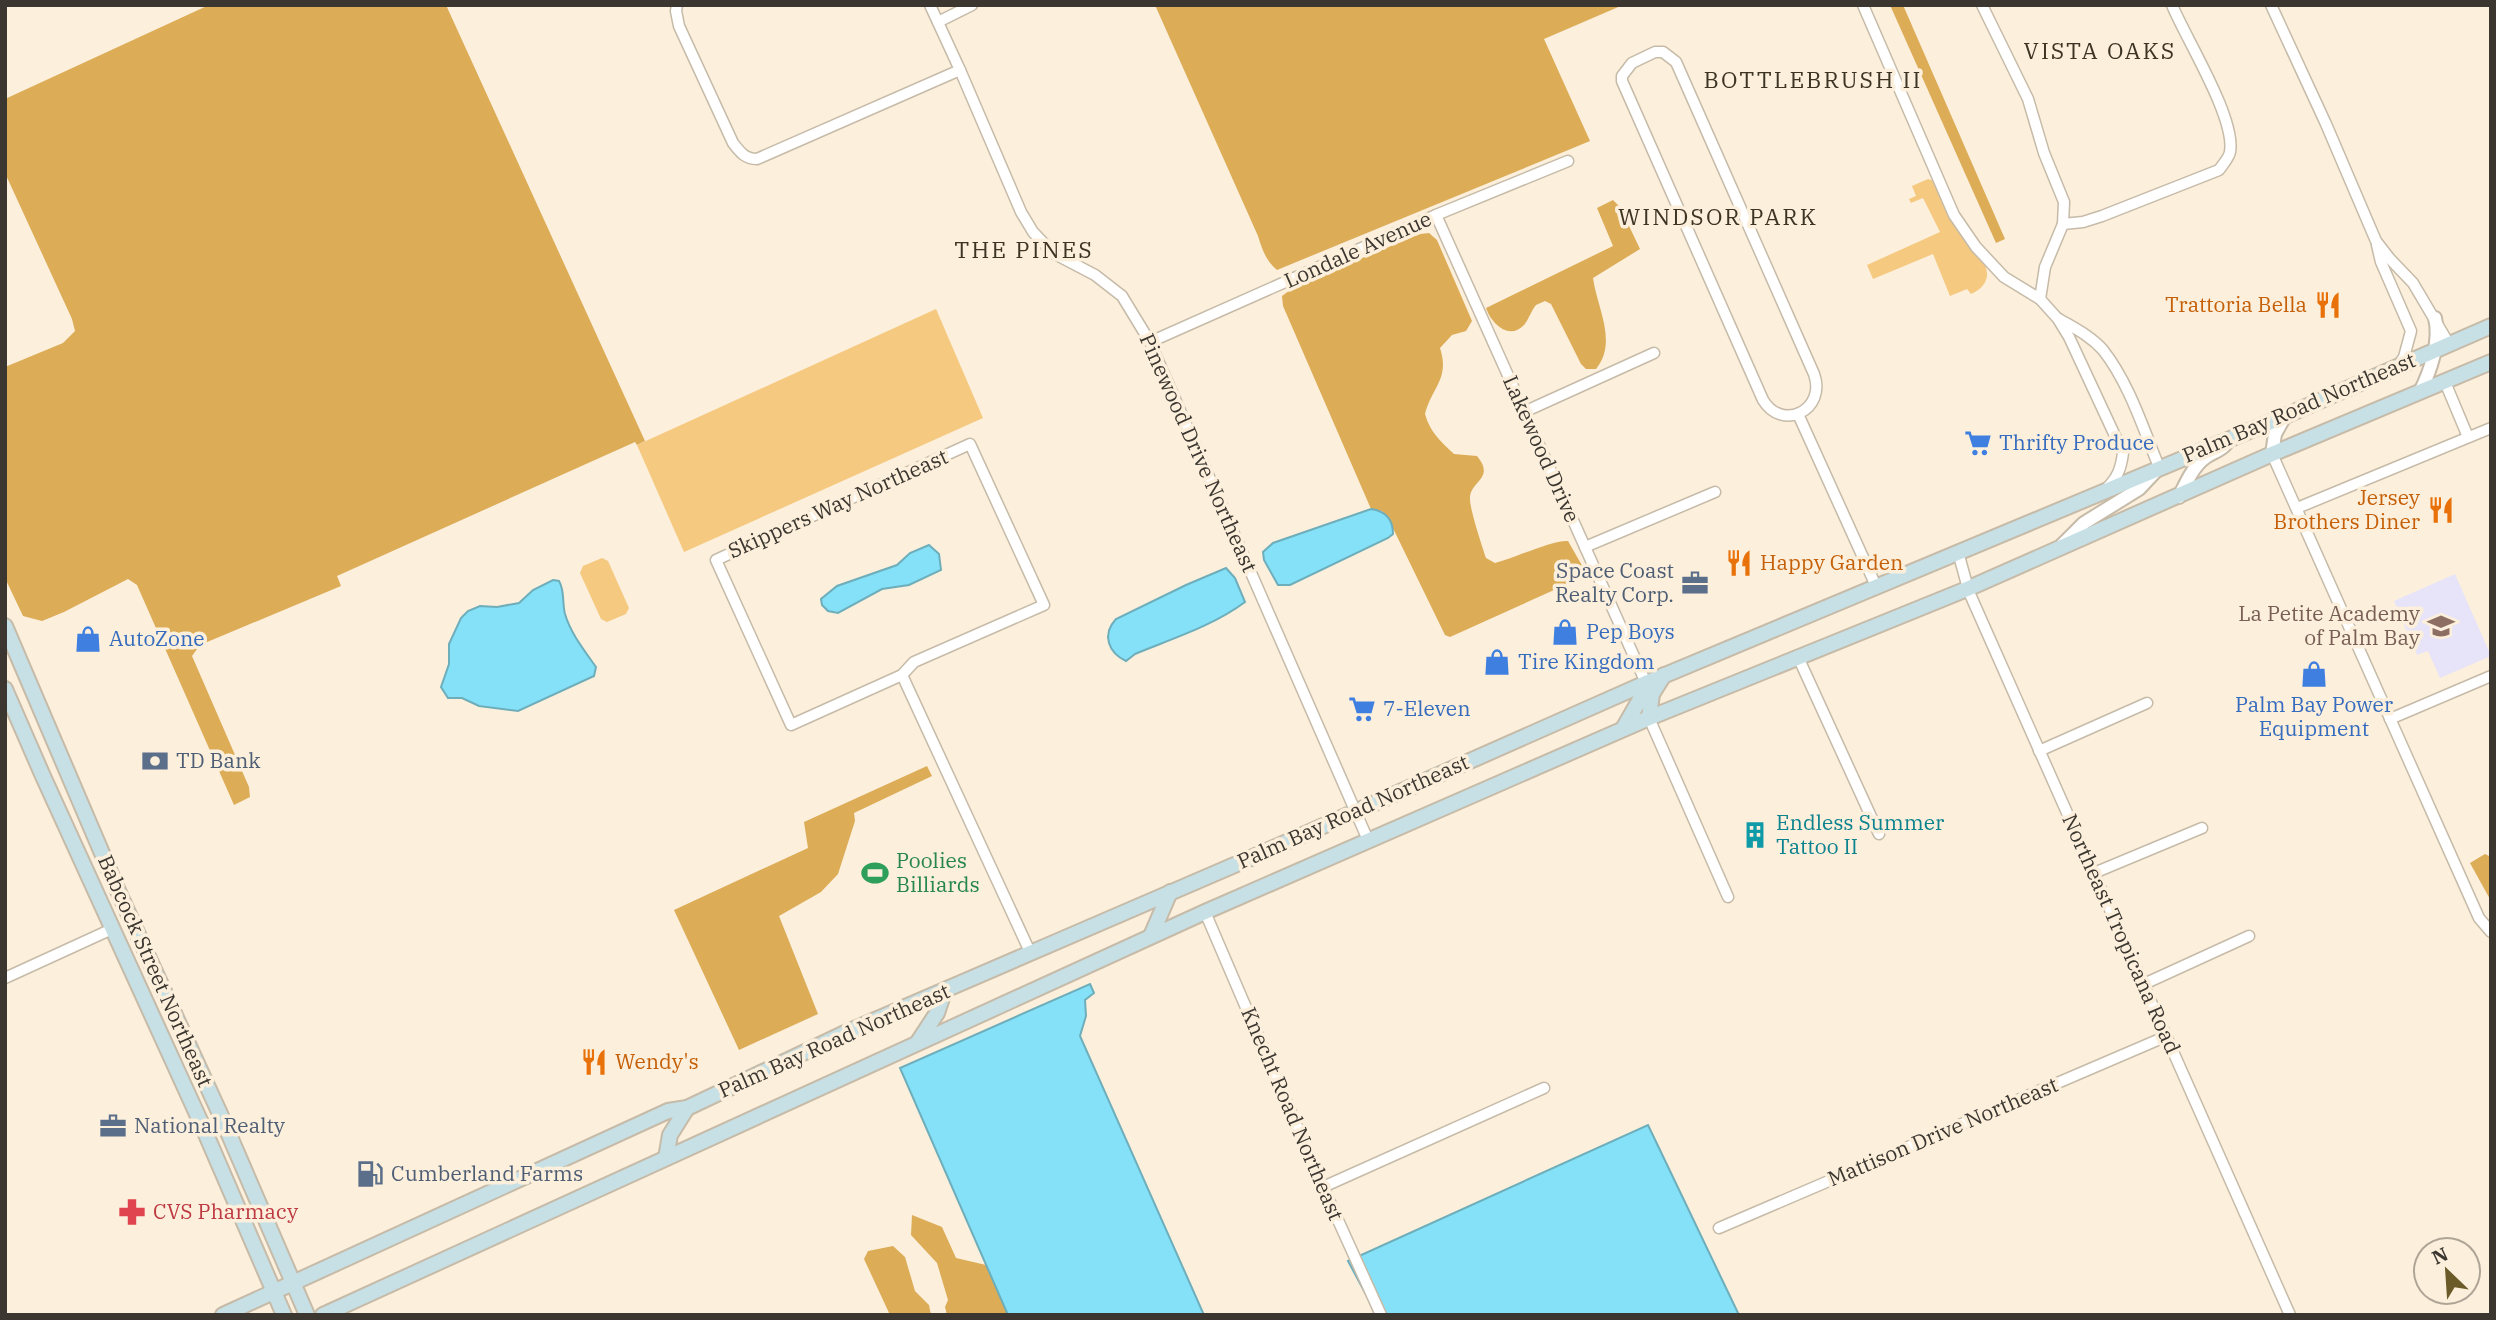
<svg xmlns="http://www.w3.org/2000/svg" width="2496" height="1320" font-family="'IBM Plex Serif',serif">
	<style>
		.education { fill: #e7e4fa }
		.green { fill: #f5c97f }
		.forest { fill: #dcac57 }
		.water { fill: #84e1f7; stroke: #6eaebb; stroke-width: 2 }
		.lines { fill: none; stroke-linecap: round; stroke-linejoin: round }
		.minor-casing { stroke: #c6bba8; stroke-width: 13 }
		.tertiary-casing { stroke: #c6bba8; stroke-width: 16 }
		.secondary-casing { stroke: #c6bba8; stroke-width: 18 }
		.minor { stroke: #fff; stroke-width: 10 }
		.tertiary { stroke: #fff; stroke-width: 12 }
		.secondary { stroke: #c7e0e6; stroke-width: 14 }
		.labels { text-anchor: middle; stroke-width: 7; stroke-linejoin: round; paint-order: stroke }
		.street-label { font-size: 21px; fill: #3b362f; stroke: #fcefdc }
		.food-label { font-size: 21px; fill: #c56008; stroke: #fcefdc; text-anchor: end }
		.shop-label { font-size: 21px; fill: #366cbe; stroke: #fcefdc; text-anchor: start }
		.service-label { font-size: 21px; fill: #4e5e75; stroke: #fcefdc; text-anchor: start }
		.education-label { font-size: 21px; fill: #785e54; stroke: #fcefdc; text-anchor: end }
		.culture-label { font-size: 21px; fill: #0d838f; stroke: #fcefdc; text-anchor: start }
		.leisure-label { font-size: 21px; fill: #27864d; stroke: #fcefdc; text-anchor: start }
		.health-label { font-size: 21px; fill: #be3a42; stroke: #fcefdc; text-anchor: start }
		.neighbourhood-label { font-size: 23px; letter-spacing: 2px; fill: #3d3424; stroke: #fcefdc }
	</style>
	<rect width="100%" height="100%" fill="#fcefdc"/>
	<path class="education" d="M2455,574L2491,656L2440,678L2428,651L2417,655L2394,601Z"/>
	<g class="green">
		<path d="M1928,179L1937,182C1944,197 1950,213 1958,228C1964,238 1984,260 1986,268C1990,280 1982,289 1971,294L1967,289L1950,296L1933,254L1873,279L1867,265L1940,232L1923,198L1911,203L1909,199L1916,196L1912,186Z"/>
		<path d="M936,309L983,418L684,552L637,445Z"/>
		<path d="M602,558L608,561L629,608L626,614L607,622L601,619L580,573L583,566Z"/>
	</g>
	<g class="forest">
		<path d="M209,5H446L645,441L637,445L635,442L337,576L341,586L200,645L192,656L249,787L250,797L234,805L137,585L128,579L64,612L42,621L23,616L5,578V367L63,343L75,331L72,319L5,173V99Z"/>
		<path d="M1155,5H1623L1544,39L1590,141L1277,270C1266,261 1262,249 1258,236Z"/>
		<path d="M1890,5H1903L2005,239L1996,243Z"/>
		<path d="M1613,200L1620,207L1640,249L1593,278C1597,308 1618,342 1596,369H1586L1581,364L1551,304L1545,301L1536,305C1531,311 1529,319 1524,325C1509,341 1491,323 1486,308L1613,246L1597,208Z"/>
		<path d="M1429,233L1437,240L1472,321L1466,331L1452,335L1440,348C1450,379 1432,387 1425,414C1430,432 1441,442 1454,454L1477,456C1496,479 1469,481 1470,499C1470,510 1482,546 1486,558L1495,563C1515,558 1552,540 1568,541L1584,569L1583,577L1450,637L1445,635L1388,518L1382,511L1371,509L1283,306L1282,296L1297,285L1420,234Z"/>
		<path d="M927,766L932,776L854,813L855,821L838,874L821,892L779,916L818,1014L739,1050L674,910L808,848L804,822Z"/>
		<path d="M2485,854L2491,857V901L2470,863Z"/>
		<path d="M912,1215L942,1227L956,1258L986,1265L1008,1315H947L945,1307L948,1300L937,1263L911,1235Z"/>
		<path d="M893,1246L905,1257L915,1291L929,1305L931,1315H890L864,1259L868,1251Z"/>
	</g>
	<g class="water">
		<path d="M1371,509C1385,511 1393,519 1393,534L1388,538L1290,585H1278L1264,560L1263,552L1273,543Z"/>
		<path d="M929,545L939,554L941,570L909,585L882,589L838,613L828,611L822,605L821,599L837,586L897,565L910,553Z"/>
		<path d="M1226,568L1235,578L1245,602C1213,626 1171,639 1135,654L1126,661C1109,653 1101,635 1116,619L1186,585Z"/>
		<path d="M553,580L559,581C565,591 562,603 565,614C571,634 584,650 596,667L594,676L518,711L479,706L462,698H448L441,687L449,664V644L461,618L468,611L480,606L497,607L519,603L533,590Z"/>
		<path d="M1090,984L1094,993L1085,1000L1086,1016L1080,1036L1204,1315H1008L900,1068Z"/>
		<path d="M1648,1125L1739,1315H1377L1348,1261Z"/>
	</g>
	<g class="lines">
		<defs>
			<g id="minor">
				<path d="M677,5L676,11L679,26L733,143C740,152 745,159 757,159L960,70L930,5"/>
				<path d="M1863,5L1954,215L1976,247L2004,277L2040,299L2058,319L2069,337L2123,453C2121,468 2118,477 2107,488"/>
				<path d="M1982,5L2028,99L2044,153L2064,202L2063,224L2083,222L2102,216L2219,170C2223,164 2229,158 2230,152C2236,118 2186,39 2172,5"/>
				<path d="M2271,5L2326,124L2376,241L2390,259L2413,283L2449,344"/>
				<path d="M938,22L972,5"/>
				<path d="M1655,52H1663L1676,62L1814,374C1827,410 1782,432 1763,400L1622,81V76L1632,63Z"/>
				<path d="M960,70L1021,212L1033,232L1053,253L1095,275L1122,296L1150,342L1368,840"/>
				<path d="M1436,215L1646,683"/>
				<path d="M2377,245L2381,262L2411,331L2404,357L2397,367"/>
				<path d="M2040,299L2045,267L2063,224"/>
				<path d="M2059,319C2074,328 2091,336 2103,350C2129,383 2143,428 2159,467"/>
				<path d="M1150,342L1436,215L1568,161"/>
				<path d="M2445,382L2468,437"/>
				<path d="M1524,412L1654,353"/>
				<path d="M1798,414L1876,586"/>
				<path d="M970,444L1044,605L914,662L902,675L791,725L716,560Z"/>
				<path d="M2272,454L2479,918L2491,932"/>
				<path d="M2297,508L2491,428"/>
				<path d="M1585,547L1715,492"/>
				<path d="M1958,552L1969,592L2290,1315"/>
				<path d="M1798,657L1879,834"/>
				<path d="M902,675L1031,954"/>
				<path d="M1649,718L1728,897"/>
				<path d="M2390,719L2491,676"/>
				<path d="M2039,751L2147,703"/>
				<path d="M2094,873L2202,828"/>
				<path d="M1205,912L1323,1187L1381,1315"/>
				<path d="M5,978L112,929"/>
				<path d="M2144,984L2249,936"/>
				<path d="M1323,1187L1544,1088"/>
				<path d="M1719,1228L2167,1036"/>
			</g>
			<g id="tertiary">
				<path d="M2420,392C2430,372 2441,341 2435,318"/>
				<path d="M2272,454L2275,434L2285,416"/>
				<path d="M2179,497C2186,483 2193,466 2206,457C2213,452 2220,451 2226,444"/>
				<path d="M2061,546L2084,523L2139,489L2156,471"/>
			</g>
			<g id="secondary">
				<path d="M5,626L119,893L221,1116L307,1315"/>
				<path d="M5,689L42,774L202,1125L284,1315"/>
				<path d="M1649,718L1652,694L1664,675"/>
				<path d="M1623,729L1643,694L1646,683"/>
				<path d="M1151,936L1170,892"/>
				<path d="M918,1042L937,1013L944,992"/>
				<path d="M666,1158L670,1135L687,1108"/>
				<path d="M223,1315L668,1111L687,1108L845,1033L1253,857L1646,683L2285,416L2491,326"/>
				<path d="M323,1315L1205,912L1649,718L1967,589L2272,454L2491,362"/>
			</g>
		</defs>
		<use href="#minor" class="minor-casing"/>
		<use href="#tertiary" class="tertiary-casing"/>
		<use href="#secondary" class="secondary-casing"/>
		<use href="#minor" class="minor"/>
		<use href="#tertiary" class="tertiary"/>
		<use href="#secondary" class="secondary"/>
	</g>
	<defs>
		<symbol id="restaurant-bare" viewBox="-9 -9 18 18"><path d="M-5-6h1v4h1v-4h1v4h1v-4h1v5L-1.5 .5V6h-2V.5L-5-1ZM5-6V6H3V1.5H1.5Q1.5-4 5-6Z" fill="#e8710a" stroke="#fcefdc" stroke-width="2.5" paint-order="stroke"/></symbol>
		<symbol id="supermarket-bare" viewBox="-9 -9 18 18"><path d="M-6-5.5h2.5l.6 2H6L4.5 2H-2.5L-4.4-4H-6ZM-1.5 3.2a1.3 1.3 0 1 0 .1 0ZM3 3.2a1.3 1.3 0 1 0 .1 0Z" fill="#3f7fe0" stroke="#fcefdc" stroke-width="2.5" paint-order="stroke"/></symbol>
		<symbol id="office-bare" viewBox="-9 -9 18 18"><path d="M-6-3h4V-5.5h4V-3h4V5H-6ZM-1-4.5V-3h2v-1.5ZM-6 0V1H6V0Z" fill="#5c6f8a" stroke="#fcefdc" stroke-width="2.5" paint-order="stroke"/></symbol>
		<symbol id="school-bare" viewBox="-9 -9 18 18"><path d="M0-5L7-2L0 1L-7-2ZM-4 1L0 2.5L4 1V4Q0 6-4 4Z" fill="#8d6e63" stroke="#fcefdc" stroke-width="2.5" paint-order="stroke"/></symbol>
		<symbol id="shop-bare" viewBox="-9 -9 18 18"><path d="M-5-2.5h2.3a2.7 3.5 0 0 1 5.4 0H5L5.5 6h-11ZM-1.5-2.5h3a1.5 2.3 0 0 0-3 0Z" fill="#3f7fe0" stroke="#fcefdc" stroke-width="2.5" paint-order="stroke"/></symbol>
		<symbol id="bank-bare" viewBox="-9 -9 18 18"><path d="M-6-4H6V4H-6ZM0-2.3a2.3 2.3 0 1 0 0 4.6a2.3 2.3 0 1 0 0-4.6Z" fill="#5c6f8a" stroke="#fcefdc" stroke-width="2.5" paint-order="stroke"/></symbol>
		<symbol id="building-bare" viewBox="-9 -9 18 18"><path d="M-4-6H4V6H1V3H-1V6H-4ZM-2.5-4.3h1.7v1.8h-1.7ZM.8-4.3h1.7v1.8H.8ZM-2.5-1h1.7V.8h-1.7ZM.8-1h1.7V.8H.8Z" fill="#0f9aa8" stroke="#fcefdc" stroke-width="2.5" paint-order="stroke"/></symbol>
		<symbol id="stadium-bare" viewBox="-9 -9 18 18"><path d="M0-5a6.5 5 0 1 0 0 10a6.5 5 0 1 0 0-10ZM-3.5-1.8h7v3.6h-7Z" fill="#2e9e5b" stroke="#fcefdc" stroke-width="2.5" paint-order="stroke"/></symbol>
		<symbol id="fuel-bare" viewBox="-9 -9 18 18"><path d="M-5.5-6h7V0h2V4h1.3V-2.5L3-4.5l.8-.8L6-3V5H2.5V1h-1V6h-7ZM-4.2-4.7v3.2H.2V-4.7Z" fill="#5c6f8a" stroke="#fcefdc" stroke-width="2.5" paint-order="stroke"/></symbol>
		<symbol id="pharmacy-bare" viewBox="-9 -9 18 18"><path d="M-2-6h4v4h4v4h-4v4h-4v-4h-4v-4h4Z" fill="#e0444e" stroke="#fcefdc" stroke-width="2.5" paint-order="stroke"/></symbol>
	</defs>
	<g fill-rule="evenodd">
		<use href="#restaurant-bare" x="2309" y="286" width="38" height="38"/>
		<use href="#supermarket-bare" x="1959" y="424" width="38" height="38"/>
		<use href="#restaurant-bare" x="2422" y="491" width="38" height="38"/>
		<use href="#restaurant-bare" x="1720" y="544" width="38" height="38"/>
		<use href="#office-bare" x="1676" y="564" width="38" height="38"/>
		<use href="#school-bare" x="2422" y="607" width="38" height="38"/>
		<use href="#shop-bare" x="1546" y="613" width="38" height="38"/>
		<use href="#shop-bare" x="69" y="620" width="38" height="38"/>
		<use href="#shop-bare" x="1478" y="643" width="38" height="38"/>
		<use href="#shop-bare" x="2295" y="655" width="38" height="38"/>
		<use href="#supermarket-bare" x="1343" y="690" width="38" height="38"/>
		<use href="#bank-bare" x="136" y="742" width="38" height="38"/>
		<use href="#building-bare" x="1736" y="816" width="38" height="38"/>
		<use href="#stadium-bare" x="856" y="854" width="38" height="38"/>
		<use href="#restaurant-bare" x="575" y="1043" width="38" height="38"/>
		<use href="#office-bare" x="94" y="1107" width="38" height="38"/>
		<use href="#fuel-bare" x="351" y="1155" width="38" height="38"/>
		<use href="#pharmacy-bare" x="113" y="1193" width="38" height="38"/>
	</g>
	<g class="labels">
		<g class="street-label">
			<text transform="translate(1358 250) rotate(-24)" y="7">Londale Avenue</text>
			<text transform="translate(2299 408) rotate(-23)" y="7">Palm Bay Road Northeast</text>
			<text transform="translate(1541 449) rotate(66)" y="7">Lakewood Drive</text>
			<text transform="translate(1198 453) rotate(66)" y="7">Pinewood Drive Northeast</text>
			<text transform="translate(838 504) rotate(-24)" y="7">Skippers Way Northeast</text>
			<text transform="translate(1353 812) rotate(-24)" y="7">Palm Bay Road Northeast</text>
			<text transform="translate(2121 934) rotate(66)" y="7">Northeast Tropicana Road</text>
			<text transform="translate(155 971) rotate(66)" y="7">Babcock Street Northeast</text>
			<text transform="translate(834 1041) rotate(-24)" y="7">Palm Bay Road Northeast</text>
			<text transform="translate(1292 1114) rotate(67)" y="7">Knecht Road Northeast</text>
			<text transform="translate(1943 1132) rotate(-23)" y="7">Mattison Drive Northeast</text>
		</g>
		<g class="food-label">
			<text x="2307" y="312">Trattoria Bella</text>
			<text x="2420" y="505">Jersey<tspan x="2420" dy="24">Brothers Diner</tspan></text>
			<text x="1760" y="570" text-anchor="start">Happy Garden</text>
			<text x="615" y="1069" text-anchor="start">Wendy's</text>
		</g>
		<g class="shop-label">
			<text x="1999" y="450">Thrifty Produce</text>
			<text x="1586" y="639">Pep Boys</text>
			<text x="109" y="646">AutoZone</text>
			<text x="1518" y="669">Tire Kingdom</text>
			<text x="2314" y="712" text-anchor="middle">Palm Bay Power<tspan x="2314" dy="24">Equipment</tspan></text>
			<text x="1383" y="716">7-Eleven</text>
		</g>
		<g class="service-label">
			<text x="1674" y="578" text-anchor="end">Space Coast<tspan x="1674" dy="24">Realty Corp.</tspan></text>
			<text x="176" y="768">TD Bank</text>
			<text x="134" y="1133">National Realty</text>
			<text x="391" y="1181">Cumberland Farms</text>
		</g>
		<g class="education-label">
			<text x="2420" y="621">La Petite Academy<tspan x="2420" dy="24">of Palm Bay</tspan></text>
		</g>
		<g class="culture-label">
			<text x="1776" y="830">Endless Summer<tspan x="1776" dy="24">Tattoo II</tspan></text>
		</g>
		<g class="leisure-label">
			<text x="896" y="868">Poolies<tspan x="896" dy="24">Billiards</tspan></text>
		</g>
		<g class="health-label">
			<text x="153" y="1219">CVS Pharmacy</text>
		</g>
		<g class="neighbourhood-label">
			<text x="2100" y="59">VISTA OAKS</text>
			<text x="1813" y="88">BOTTLEBRUSH II</text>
			<text x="1718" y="225">WINDSOR PARK</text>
			<text x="1024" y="258">THE PINES</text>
		</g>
	</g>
	<rect width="2496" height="1320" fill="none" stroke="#3b362f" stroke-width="14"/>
	<g transform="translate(2447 1271) rotate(335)"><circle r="33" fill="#fcefdc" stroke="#afa597" stroke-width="2"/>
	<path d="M0-5L12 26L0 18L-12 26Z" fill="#6b5b28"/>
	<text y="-10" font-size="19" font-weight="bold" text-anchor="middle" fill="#3b362f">N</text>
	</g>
</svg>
